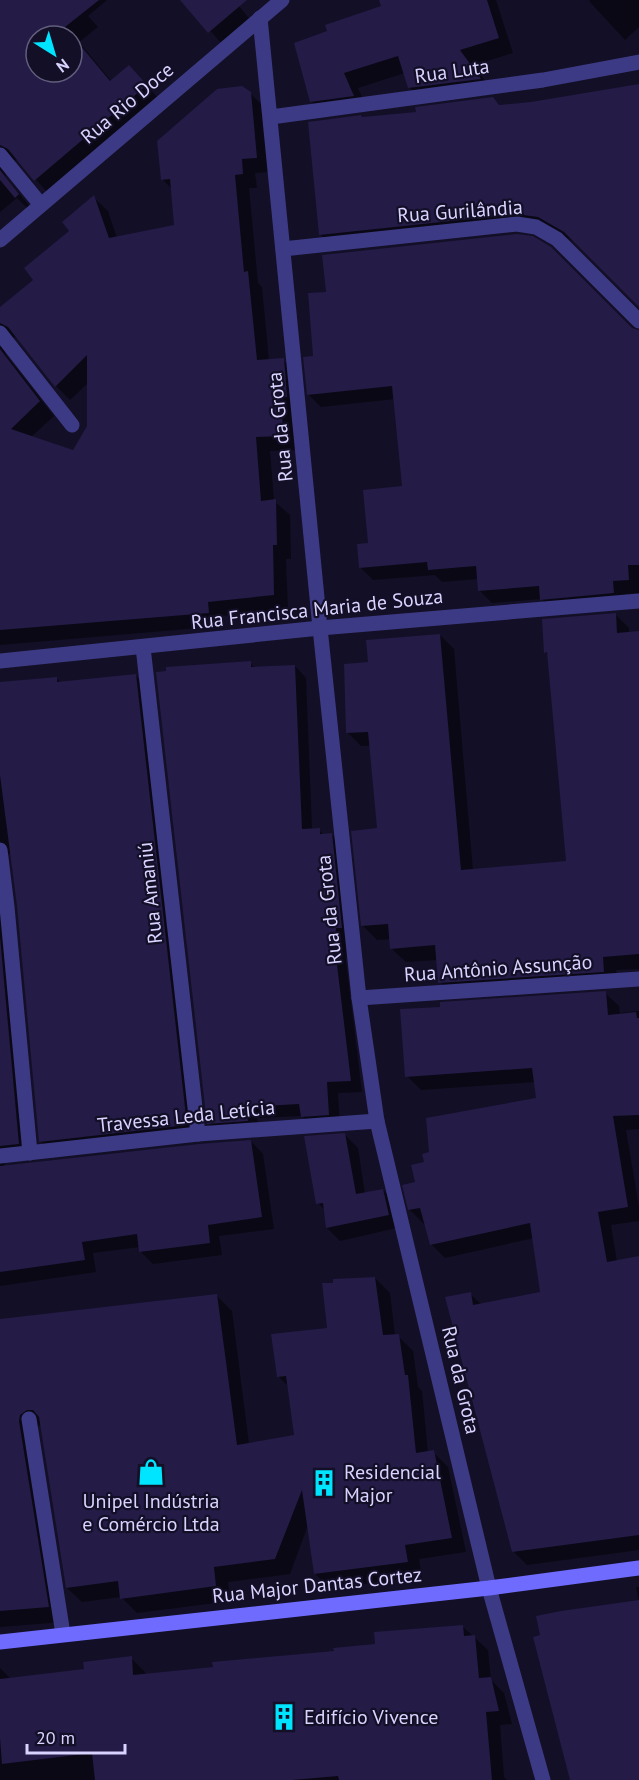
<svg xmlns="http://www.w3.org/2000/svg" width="639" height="1780" font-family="'PT Sans',sans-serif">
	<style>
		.shadow { fill: #0007; fill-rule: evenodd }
		.building { fill: #241b47; fill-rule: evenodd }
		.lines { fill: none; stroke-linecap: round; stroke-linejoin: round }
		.lane { stroke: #3d3a85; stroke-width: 15 }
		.street { stroke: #3d3a85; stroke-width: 15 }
		.secondary { stroke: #6f6bff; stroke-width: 15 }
		.labels { text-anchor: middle; stroke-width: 4.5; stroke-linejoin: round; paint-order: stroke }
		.street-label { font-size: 20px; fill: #d9d4ff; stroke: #130f26 }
		.poi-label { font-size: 20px; fill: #d9d4ff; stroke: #130f26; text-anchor: start }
	</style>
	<rect width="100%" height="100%" fill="#130f26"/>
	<g class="shadow">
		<path d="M0,0H107L88,16L98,27L79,42L112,82L129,67L160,100L49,194L18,160L9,161L4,167L6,177L32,209L30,211L17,198L0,212ZM36,36H72V72H36Z"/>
		<path d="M182,0H234L252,22L224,46Z"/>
		<path d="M381,0H496L513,53L474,65L494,94L425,103L410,88L405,73L358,88L368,111L326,117L311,101L329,32L385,6Z"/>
		<path d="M590,0H639V27L625,40L589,1Z"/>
		<path d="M639,85V305L578,244L551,229L529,226L333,247L321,235L363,118L418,113L493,98L501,107L531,104Z"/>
		<path d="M250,93L265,108L270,172L255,173L257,188H249L258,283L262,287L269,361L283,360L298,374L297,450L270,451L274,501L290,515L291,559H286L288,609L222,616L223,626L0,645V309L35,280L93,197L108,211L117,238L175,226L172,189L162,179ZM15,337L19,339L56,386L70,400L89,382V427L73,451L31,437L54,416L6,355L4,349L9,339Z"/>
		<path d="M632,329L639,332V593L625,594L626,605L554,611L541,599L492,603L479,590L478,579L442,582L435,575L373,580L361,568L369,544L403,488L395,399L321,407L308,394Z"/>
		<path d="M615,614L629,628V633L639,632V969L616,970L618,985L454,996L440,982L438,960L406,962L392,949L391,939L377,940L363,926L379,829L371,746H361L347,732L369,664L440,635L454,649L473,871L568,862L549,655L546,652Z"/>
		<path d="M250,663L255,668L295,666L306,678L312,830H319L324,835L331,834L343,846L347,940L346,961L362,1092L338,1093L340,1126L314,1128L302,1116L257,1118L259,1132L220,1134L208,1123Z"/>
		<path d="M136,676L148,688L199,1137L52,1153L40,1141L18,906L12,852L3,858L31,1156L7,1160L3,1167L251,1141L263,1154L274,1229L219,1236L222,1255L153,1264L141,1252L140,1247L93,1253L96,1272L0,1286V684L56,678L61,683Z"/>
		<path d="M605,993L619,1006L620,1013L639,1011V1129L626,1130L639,1207V1221L611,1225L617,1262L639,1258V1550L527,1565L513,1551L470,1294L482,1305L541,1293L534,1238L445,1258L431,1244L426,1223L424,1224L410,1210L417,1184L426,1163L537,1099L535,1082L421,1090L407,1076Z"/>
		<path d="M345,1135L358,1148L365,1194L383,1190L396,1203L401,1227L340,1241L327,1228L326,1211L318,1203Z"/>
		<path d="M375,1278L390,1293L395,1336H398L413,1351L418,1387L422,1391L428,1453L433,1452L448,1467L466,1552L419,1559L422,1577L330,1588L315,1574L308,1525L290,1574L228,1582L231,1601L137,1613L121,1597L82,1602L67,1588L41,1425L37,1427L63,1622L0,1627V1321L217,1296L232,1311L249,1444L296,1436L289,1387L278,1376L329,1329Z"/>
		<path d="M636,1587H639V1780H572L639,1601Z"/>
		<path d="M462,1626L488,1650L491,1680L504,1693L512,1724L500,1725L504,1777L507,1780H0V1668L10,1678L86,1670L131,1658L145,1672L146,1675L335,1653Z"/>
	</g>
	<g class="building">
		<path d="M0,0H99L65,27L110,81L129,65L147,85L34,181L8,149L0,145ZM36,36H72V72H36Z"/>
		<path d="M180,0H247L208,33Z"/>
		<path d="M379,0H487L499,38L460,50L481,79L408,88L398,56L344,73L354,96L310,102L294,43L327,31L325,25L381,6Z"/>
		<path d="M639,84V307L564,232L538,217L516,214L319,235L308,122L361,115L362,117L416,112L415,107L493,97L499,105L531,102Z"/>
		<path d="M242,86L251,92L257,158L242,159L243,174L235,175L244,272L248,271L257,360L284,358L287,397H280L284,436L256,437L261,501L276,499L277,545H273L274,595L208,602L209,613L0,630V349L40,401L11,429L73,450L87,426V355L55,387L8,327L0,323V307L33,280L24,268L69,231L62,222L94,195L109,238L174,225L170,179L161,180L157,141L217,89Z"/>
		<path d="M0,170L19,194L15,198L0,180Z"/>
		<path d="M517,234L533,236L551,247L632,328L639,330V565H628L629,580L613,581L614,593L540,600L539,586L478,591L476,566L428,570L427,562L359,568L357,544L368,543L363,490L402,486L392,386L307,395L303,357L313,356L308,293L326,292L322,255Z"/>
		<path d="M616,613L617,633L639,631V954L603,957L604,972L438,983L435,945L390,949L388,924L361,926L351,831L377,828L368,732L346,733L344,664L368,662L366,640L440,634L461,870L566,861L547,652L544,653L542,619Z"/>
		<path d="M251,661V667L295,665L302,829L320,828V834L332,833L342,928H336L335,948L351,1081L327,1082L329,1115L301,1117L299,1104L246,1107L248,1121L207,1124L156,672L166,671V667Z"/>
		<path d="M136,674L187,1125L39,1142L17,906L0,775V682L57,677V682Z"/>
		<path d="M0,937L19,1144L0,1146Z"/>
		<path d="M606,991L608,1015L636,1012L637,1018H639V1115L613,1116L628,1207L598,1212L607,1262L639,1256V1535L512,1552L445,1297L471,1292L473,1305L540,1292L530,1223L430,1245L420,1208L408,1210L402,1185L415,1182L411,1165L424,1162L422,1154L429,1152L426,1118L536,1098L532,1068L405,1077L400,1009L440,1007V1002Z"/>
		<path d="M345,1133L356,1194L383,1189L389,1215L326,1228L323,1203L316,1204L304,1136Z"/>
		<path d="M251,1140L262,1217L208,1225L210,1243L139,1252L137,1234L82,1242L85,1260L0,1272V1166L199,1144Z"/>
		<path d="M375,1277L383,1335L399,1334L405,1375H408L416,1453L434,1450L452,1538L405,1545L408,1562L314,1574L302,1490L275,1559L214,1567L216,1586L120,1599L118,1581L66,1588L39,1417L33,1410H27L20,1415L19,1421L49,1607L0,1611V1319L217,1294L237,1445L294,1435L286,1376L277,1377L271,1334L327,1328L322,1283H333V1279Z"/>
		<path d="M639,1600V1780H570L533,1637L540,1635L536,1616L561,1611Z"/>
		<path d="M463,1625L464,1636L475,1635L479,1678L491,1677L499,1711L486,1712L492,1780H339L338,1776L292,1780H95L92,1753L2,1764L0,1738V1679L84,1669L83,1662L132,1656L133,1675L213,1667L212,1662L334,1651L333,1648L375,1644L374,1632Z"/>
	</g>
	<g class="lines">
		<g class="lane">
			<path d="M0,333L72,425"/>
			<path d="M29,1419L63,1634"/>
		</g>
		<g class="street">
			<path d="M260,18L320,628L359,998L377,1121L489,1588L543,1780"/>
			<path d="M271,117L543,80L639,62"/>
			<path d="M0,155L41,205"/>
			<path d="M0,240L282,0"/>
			<path d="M283,249L517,224L536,227L557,239L639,321"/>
			<path d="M143,647L198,1134"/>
			<path d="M0,661L320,628L639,601"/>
			<path d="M0,850L7,907L30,1153"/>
			<path d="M359,998L639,979"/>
			<path d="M0,1156L198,1134L377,1121"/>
		</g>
		<path class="secondary" d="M0,1642L489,1588L639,1568"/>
	</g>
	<defs>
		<symbol id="shop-bare" viewBox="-9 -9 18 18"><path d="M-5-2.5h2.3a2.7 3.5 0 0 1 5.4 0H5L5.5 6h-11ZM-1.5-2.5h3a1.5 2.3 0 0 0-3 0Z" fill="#00e5ff" stroke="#130f26" stroke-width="2.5" paint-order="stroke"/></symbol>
		<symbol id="building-bare" viewBox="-9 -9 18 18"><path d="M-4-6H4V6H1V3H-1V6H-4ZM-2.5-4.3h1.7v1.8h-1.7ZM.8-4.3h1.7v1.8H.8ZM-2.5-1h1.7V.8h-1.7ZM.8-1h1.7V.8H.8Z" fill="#00e5ff" stroke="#130f26" stroke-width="2.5" paint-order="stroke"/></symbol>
	</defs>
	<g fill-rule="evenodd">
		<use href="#shop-bare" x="132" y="1453" width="38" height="38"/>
		<use href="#building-bare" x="305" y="1464" width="38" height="38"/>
		<use href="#building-bare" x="265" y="1698" width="38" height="38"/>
	</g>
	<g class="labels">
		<g class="street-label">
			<text transform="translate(452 71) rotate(-8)" y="7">Rua Luta</text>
			<text transform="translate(127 103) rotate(-40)" y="7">Rua Rio Doce</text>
			<text transform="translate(460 211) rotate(-4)" y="7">Rua Gurilândia</text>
			<text transform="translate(280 427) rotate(-96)" y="7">Rua da Grota</text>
			<text transform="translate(317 609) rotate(-6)" y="7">Rua Francisca Maria de Souza</text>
			<text transform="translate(150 893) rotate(-96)" y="7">Rua Amaniú</text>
			<text transform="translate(329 910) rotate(-96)" y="7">Rua da Grota</text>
			<text transform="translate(498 968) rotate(-4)" y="7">Rua Antônio Assunção</text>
			<text transform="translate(186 1116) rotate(-6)" y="7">Travessa Leda Letícia</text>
			<text transform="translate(461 1380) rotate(77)" y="7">Rua da Grota</text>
			<text transform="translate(317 1585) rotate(-6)" y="7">Rua Major Dantas Cortez</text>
		</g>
		<g class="poi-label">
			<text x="344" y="1479">Residencial<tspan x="344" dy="23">Major</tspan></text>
			<text x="151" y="1508" text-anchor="middle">Unipel Indústria<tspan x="151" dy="23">e Comércio Ltda</tspan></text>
			<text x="304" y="1724">Edifício Vivence</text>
		</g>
	</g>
	<g transform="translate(54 54) rotate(143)"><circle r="28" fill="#130f26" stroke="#625e7d" stroke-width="1.5"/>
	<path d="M0-4.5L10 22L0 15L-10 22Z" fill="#00e5ff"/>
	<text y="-9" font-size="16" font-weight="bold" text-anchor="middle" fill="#d9d4ff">N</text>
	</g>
	<path d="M27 1744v9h98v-9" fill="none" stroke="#d9d4ff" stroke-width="3"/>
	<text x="36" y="1744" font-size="18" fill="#d9d4ff" stroke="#130f26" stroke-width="4.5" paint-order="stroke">20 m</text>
</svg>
